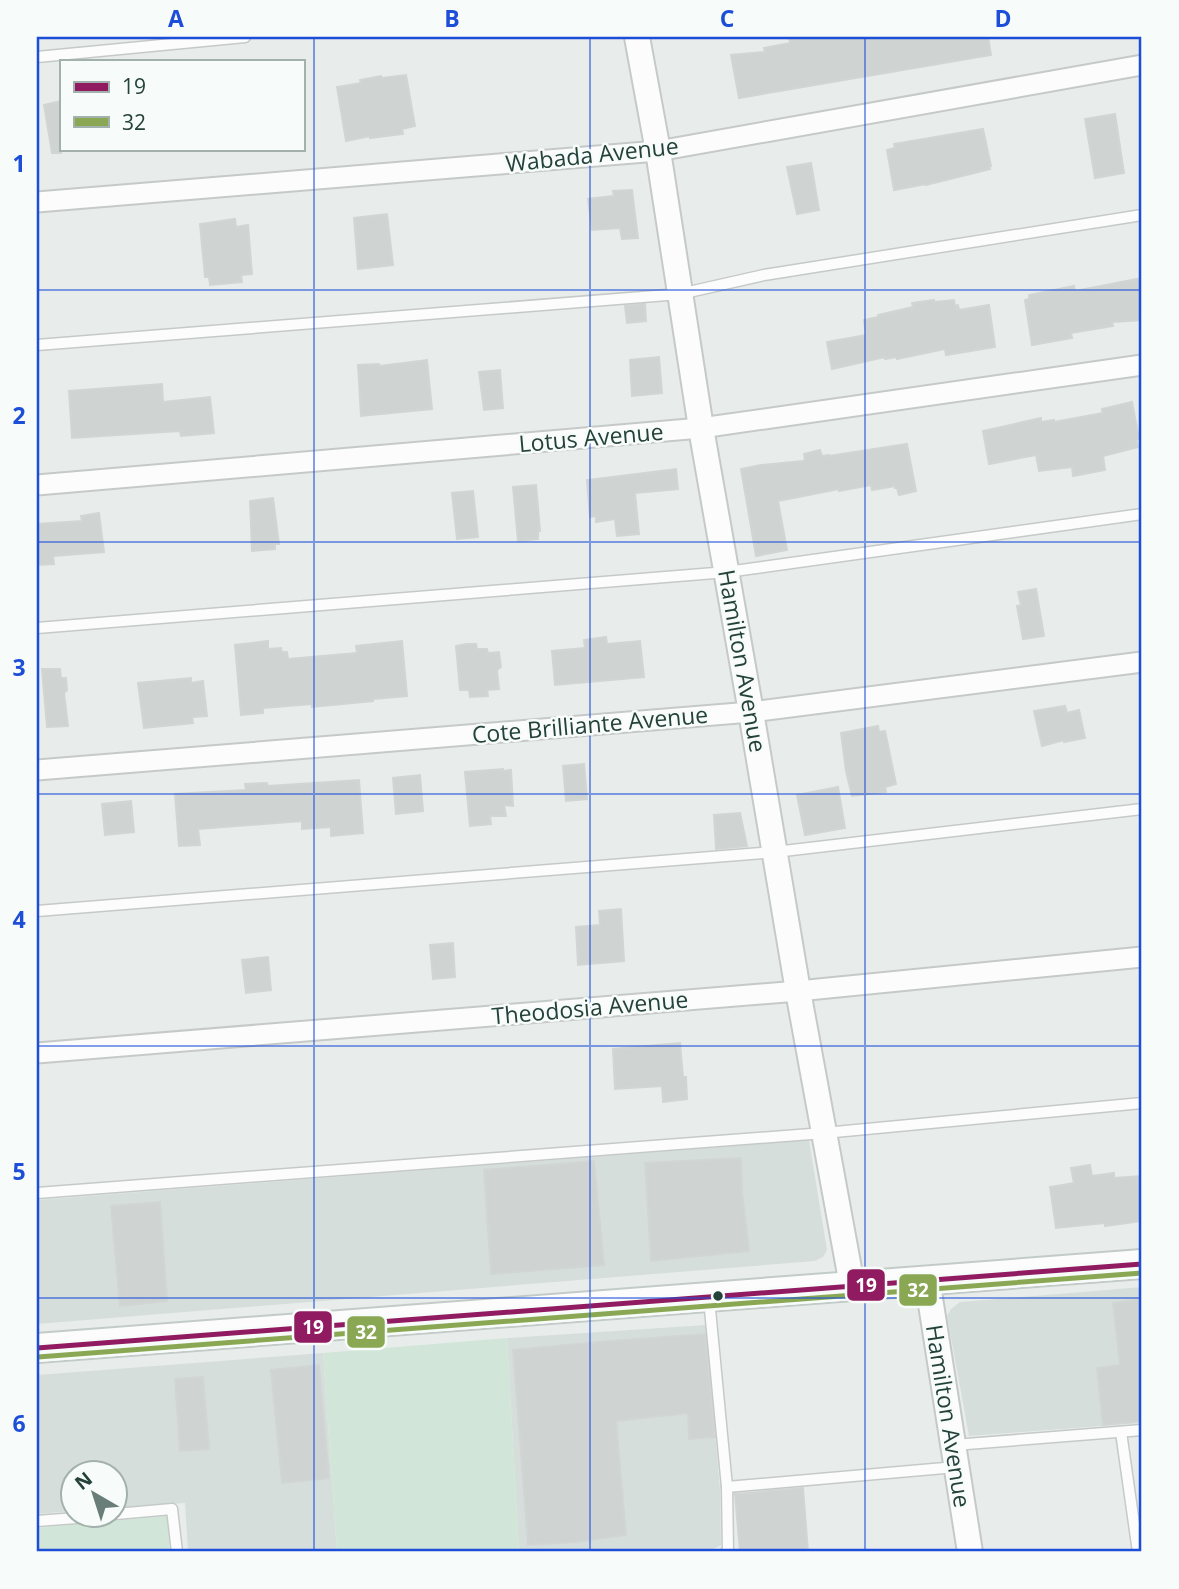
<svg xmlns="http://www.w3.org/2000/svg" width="1179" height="1589" font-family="'Open Sans',sans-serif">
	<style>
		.built { fill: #d6dedb }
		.green { fill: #d1e6d8 }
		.building { fill: #cfd4d2; stroke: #d1d6d4; stroke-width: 2 }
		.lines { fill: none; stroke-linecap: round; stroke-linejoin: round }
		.service-casing { stroke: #c5cac8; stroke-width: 13 }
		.minor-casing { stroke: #c5cac8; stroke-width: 23 }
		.tertiary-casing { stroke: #c5cac8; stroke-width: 28 }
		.secondary-casing { stroke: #c3cbc8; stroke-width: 32 }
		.service { stroke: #fcfcfc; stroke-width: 10 }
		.minor { stroke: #fcfcfc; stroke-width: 19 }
		.tertiary { stroke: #fcfcfc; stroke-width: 24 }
		.secondary { stroke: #fcfcfc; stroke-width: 28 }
		.bus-1-casing { stroke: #f7fbf9; stroke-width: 10 }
		.bus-2-casing { stroke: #f7fbf9; stroke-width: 10 }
		.bus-1 { stroke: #901b61; stroke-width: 5 }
		.bus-2 { stroke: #8aa854; stroke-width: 5 }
		.grid { fill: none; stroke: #1d4ed8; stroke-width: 2; stroke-opacity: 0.55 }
		.bus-dot { fill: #24423a; stroke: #f7fbf9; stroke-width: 2.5 }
		.labels { text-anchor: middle; stroke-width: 5; stroke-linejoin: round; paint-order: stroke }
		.street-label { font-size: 23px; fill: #24423a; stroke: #f7fbf9 }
		.line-badge { stroke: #f7fbf9; stroke-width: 2.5 }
		.badge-label { font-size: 19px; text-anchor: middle; font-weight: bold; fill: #fff }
		.neatline { fill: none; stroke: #1d4ed8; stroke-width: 2.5 }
		.grid-label { font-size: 23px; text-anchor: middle; font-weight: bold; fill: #1d4ed8 }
	</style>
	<rect width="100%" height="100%" fill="#e8edeb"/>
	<g class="built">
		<path d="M809,1140L827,1250L823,1257L815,1261L37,1324V1200Z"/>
		<path d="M1142,1287V1423L969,1436L947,1316L951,1309L960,1302Z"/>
		<path d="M706,1325L720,1490L721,1545L707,1552H519L507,1338Z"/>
		<path d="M323,1353L337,1552H188L185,1503L116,1508V1474H74L73,1511L37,1514V1375Z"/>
	</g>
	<g class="green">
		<path d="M507,1338L519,1552H337L323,1353Z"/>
		<path d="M167,1516L170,1552H37V1528Z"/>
	</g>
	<g class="building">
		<path d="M789,37H988L991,55L739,98L731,55L765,52L764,48L790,43Z"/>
		<path d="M406,75L415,126L402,129L403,134L370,138V136L346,141L337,87L361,83L360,80L381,76L382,78Z"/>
		<path d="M61,101V153H52L44,105Z"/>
		<path d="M1115,114L1124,173L1095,178L1085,119Z"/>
		<path d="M983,129L991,166L989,167L990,169L926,185V184L894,190L887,150L895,148L894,144Z"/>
		<path d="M811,163L819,210L797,214L787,167Z"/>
		<path d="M632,190L638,238L622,239L620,228L592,230L588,199L614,196L613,191Z"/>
		<path d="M387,214L393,265L358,269L354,218Z"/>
		<path d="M235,219L236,227L248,225L252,274L241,275L242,282L210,285L209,277H205L200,224Z"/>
		<path d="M1142,278V320L1112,322L1113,326L1071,333L1072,338L1032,345L1025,300L1029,299V295L1074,286L1075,291Z"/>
		<path d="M934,300V302L954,300L955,306L958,305L959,310L989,305L995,347L946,355L945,349L897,359V357L885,359V357L832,369L827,342L866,335L864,320L878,317V315L913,307L912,303Z"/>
		<path d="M645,304L646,321L627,323L625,306Z"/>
		<path d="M659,357L662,393L632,396L630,360Z"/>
		<path d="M427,360L432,409L361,416L358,365L379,364V366Z"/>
		<path d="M500,370L503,408L484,410L479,372Z"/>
		<path d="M162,384L163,402L210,397L214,433L181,436L180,431L72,438L69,391Z"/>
		<path d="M1132,402L1139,439L1136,440L1138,447L1103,456L1105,470L1073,476L1072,467L1039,471L1036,455L989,464L983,431L1041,418V422L1054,420V422L1103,413L1102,409Z"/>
		<path d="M907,444L916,491L899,495L897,488H895V486L872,490L871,485L839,491V489L778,501L787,550L756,556L741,469L761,465L803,461L805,460L804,454L820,450L822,456L829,455V456Z"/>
		<path d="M676,469L678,489L635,493L639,534L617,536L615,519L596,522V516L590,517L587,480Z"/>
		<path d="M536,485L540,531H538V539L518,541L513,487Z"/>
		<path d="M473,491L478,537L457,539L452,493Z"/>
		<path d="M273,498L279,544H275V549L252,551L250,501Z"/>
		<path d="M99,513L104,552L53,556L54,564L37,565V524L82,521L81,516Z"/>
		<path d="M1036,589L1044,636L1023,639L1017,606L1021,605L1018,592Z"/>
		<path d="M606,637L607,644L640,641L644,677L555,685L552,651L585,648L584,640Z"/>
		<path d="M268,641V649L281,648L282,652H287L288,659L357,653L356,646L402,641L407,696L373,699V701L312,707V704L263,708V713L241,715L235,645Z"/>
		<path d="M466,644H476L477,649H487L488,653L499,652L501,667L497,670L499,689L487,690L488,696L470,697L469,690H460L456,646Z"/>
		<path d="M42,669H60L61,678H66L67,690L64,693L68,726L47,727Z"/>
		<path d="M191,678V683L203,681L207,716L192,717L193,723L144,728L138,683Z"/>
		<path d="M1065,706L1067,713L1079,710L1085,738L1064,742V740L1042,746L1034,711Z"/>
		<path d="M878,726L879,732L885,731L896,784L885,787L886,792L852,796L846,771L841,733Z"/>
		<path d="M584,764L587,799L566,801L563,766Z"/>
		<path d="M503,769V771L511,770L513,806L504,805L506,816H490L491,824L470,826L465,772Z"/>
		<path d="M420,775L423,811L396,814L393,778Z"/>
		<path d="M359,780L363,833L331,836V827L302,829V821L198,829L200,845L179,846L175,794L246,790L245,784L267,783L268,786Z"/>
		<path d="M838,787L845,828L805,835L797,795Z"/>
		<path d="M131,801L134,832L105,835L102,804Z"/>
		<path d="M740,813L747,846L716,849L714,815Z"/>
		<path d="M621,909L624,961L578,965L576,927L600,925L599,911Z"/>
		<path d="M453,943L455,977L433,979L430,945Z"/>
		<path d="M268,957L271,990L246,993L242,960Z"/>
		<path d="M680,1043L683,1077H686L687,1099L663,1102L662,1086L615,1089L613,1049Z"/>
		<path d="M741,1158L742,1191L749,1251L651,1261L645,1163Z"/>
		<path d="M594,1161L604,1265L491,1274L484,1170Z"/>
		<path d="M1090,1165L1092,1176L1114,1173V1178L1142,1176V1221L1105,1226V1223L1056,1228L1050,1187L1074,1183L1071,1168Z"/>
		<path d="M160,1202L167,1301L120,1306L111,1206Z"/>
		<path d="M1142,1299V1421L1103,1425L1097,1368L1120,1365L1113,1303Z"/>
		<path d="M705,1334L715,1437L689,1439L688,1413L616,1421L626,1535L576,1542L528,1545L513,1350L610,1341Z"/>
		<path d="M319,1365L329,1478L282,1483L271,1370Z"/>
		<path d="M203,1377L209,1449L180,1451L175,1379Z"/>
		<path d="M803,1488L808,1552H740L735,1494Z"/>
	</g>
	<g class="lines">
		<defs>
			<g id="service">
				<path d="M37,57L245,37"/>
				<path d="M37,345L680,294L764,275L1142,215"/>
				<path d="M37,628L727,572L1142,514"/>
				<path d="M37,911L775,852L1142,809"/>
				<path d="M37,1193L824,1133L1142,1103"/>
				<path d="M709,1299L727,1487L728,1552H726"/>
				<path d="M1121,1432L1138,1552"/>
				<path d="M954,1445L1142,1430"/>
				<path d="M727,1487L956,1467"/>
				<path d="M116,1514L172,1509L177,1552"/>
				<path d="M37,1521L102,1516"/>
			</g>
			<g id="minor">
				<path d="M37,202L658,151L1142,65"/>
				<path d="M37,485L701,428L1142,365"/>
				<path d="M37,770L751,712L1142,662"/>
				<path d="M37,1053L798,991L1142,957"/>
			</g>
			<g id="tertiary">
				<path d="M637,37L658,151L701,428L751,712L798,991L852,1285"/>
				<path d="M927,1279L970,1552"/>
			</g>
			<path id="secondary" d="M37,1348L1142,1264"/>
		</defs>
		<use href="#service" class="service-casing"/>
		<use href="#minor" class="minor-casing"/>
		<use href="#tertiary" class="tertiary-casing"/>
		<use href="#secondary" class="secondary-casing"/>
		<use href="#service" class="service"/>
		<use href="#minor" class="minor"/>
		<use href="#tertiary" class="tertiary"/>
		<use href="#secondary" class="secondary"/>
		<defs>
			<path id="bus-1" d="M37,1348L1142,1264"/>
			<path id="bus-2" d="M38,1357L1142,1273"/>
		</defs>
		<use href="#bus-1" class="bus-1-casing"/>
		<use href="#bus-2" class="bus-2-casing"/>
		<use href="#bus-1" class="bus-1"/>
		<use href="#bus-2" class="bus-2"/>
	</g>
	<path class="grid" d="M314,37V1552M590,37V1552M865,37V1552M37,290H1142M37,542H1142M37,794H1142M37,1046H1142M37,1298H1142"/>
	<circle class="bus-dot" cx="718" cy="1296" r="6"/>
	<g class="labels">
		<g class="street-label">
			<text transform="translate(592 155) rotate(-6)" y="8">Wabada Avenue</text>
			<text transform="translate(591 438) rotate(-5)" y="8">Lotus Avenue</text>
			<text transform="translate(742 661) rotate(80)" y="8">Hamilton Avenue</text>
			<text transform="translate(590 725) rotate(-5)" y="8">Cote Brilliante Avenue</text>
			<text transform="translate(590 1008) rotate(-5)" y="8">Theodosia Avenue</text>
			<text transform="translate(948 1416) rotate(81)" y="8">Hamilton Avenue</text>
		</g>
	</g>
	<g class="line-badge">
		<rect x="846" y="1268" width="40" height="34" rx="7" fill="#901b61"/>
		<rect x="898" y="1273" width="40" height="34" rx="7" fill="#8aa854"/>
		<rect x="293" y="1310" width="40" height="34" rx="7" fill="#901b61"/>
		<rect x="346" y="1315" width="40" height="34" rx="7" fill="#8aa854"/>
	</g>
	<g class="badge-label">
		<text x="866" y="1292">19</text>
		<text x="918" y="1297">32</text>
		<text x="313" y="1334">19</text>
		<text x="366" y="1339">32</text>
	</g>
	<rect width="1179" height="1589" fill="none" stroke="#f7fbf9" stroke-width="77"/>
	<rect x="60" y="60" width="245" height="91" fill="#f7fbf9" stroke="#a3b1ad" stroke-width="2"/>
	<rect x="74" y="82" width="35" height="10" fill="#901b61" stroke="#a3b1ad" stroke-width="2"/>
	<text x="122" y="94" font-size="21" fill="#24423a">19</text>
	<rect x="74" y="117" width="35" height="10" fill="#8aa854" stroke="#a3b1ad" stroke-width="2"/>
	<text x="122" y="130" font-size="21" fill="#24423a">32</text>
	<g transform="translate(94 1494) rotate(321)"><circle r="33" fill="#f7fbf9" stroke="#a3b1ad" stroke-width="2"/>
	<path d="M0-5L12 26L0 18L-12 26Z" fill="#697e78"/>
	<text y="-10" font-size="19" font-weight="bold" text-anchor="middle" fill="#24423a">N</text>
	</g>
	<rect x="38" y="38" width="1102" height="1512" class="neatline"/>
	<g class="grid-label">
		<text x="176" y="27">A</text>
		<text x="452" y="27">B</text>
		<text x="727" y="27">C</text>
		<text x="1003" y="27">D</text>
		<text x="19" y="172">1</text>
		<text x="19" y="424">2</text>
		<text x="19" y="676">3</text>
		<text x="19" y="928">4</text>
		<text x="19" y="1180">5</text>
		<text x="19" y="1432">6</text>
	</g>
</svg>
